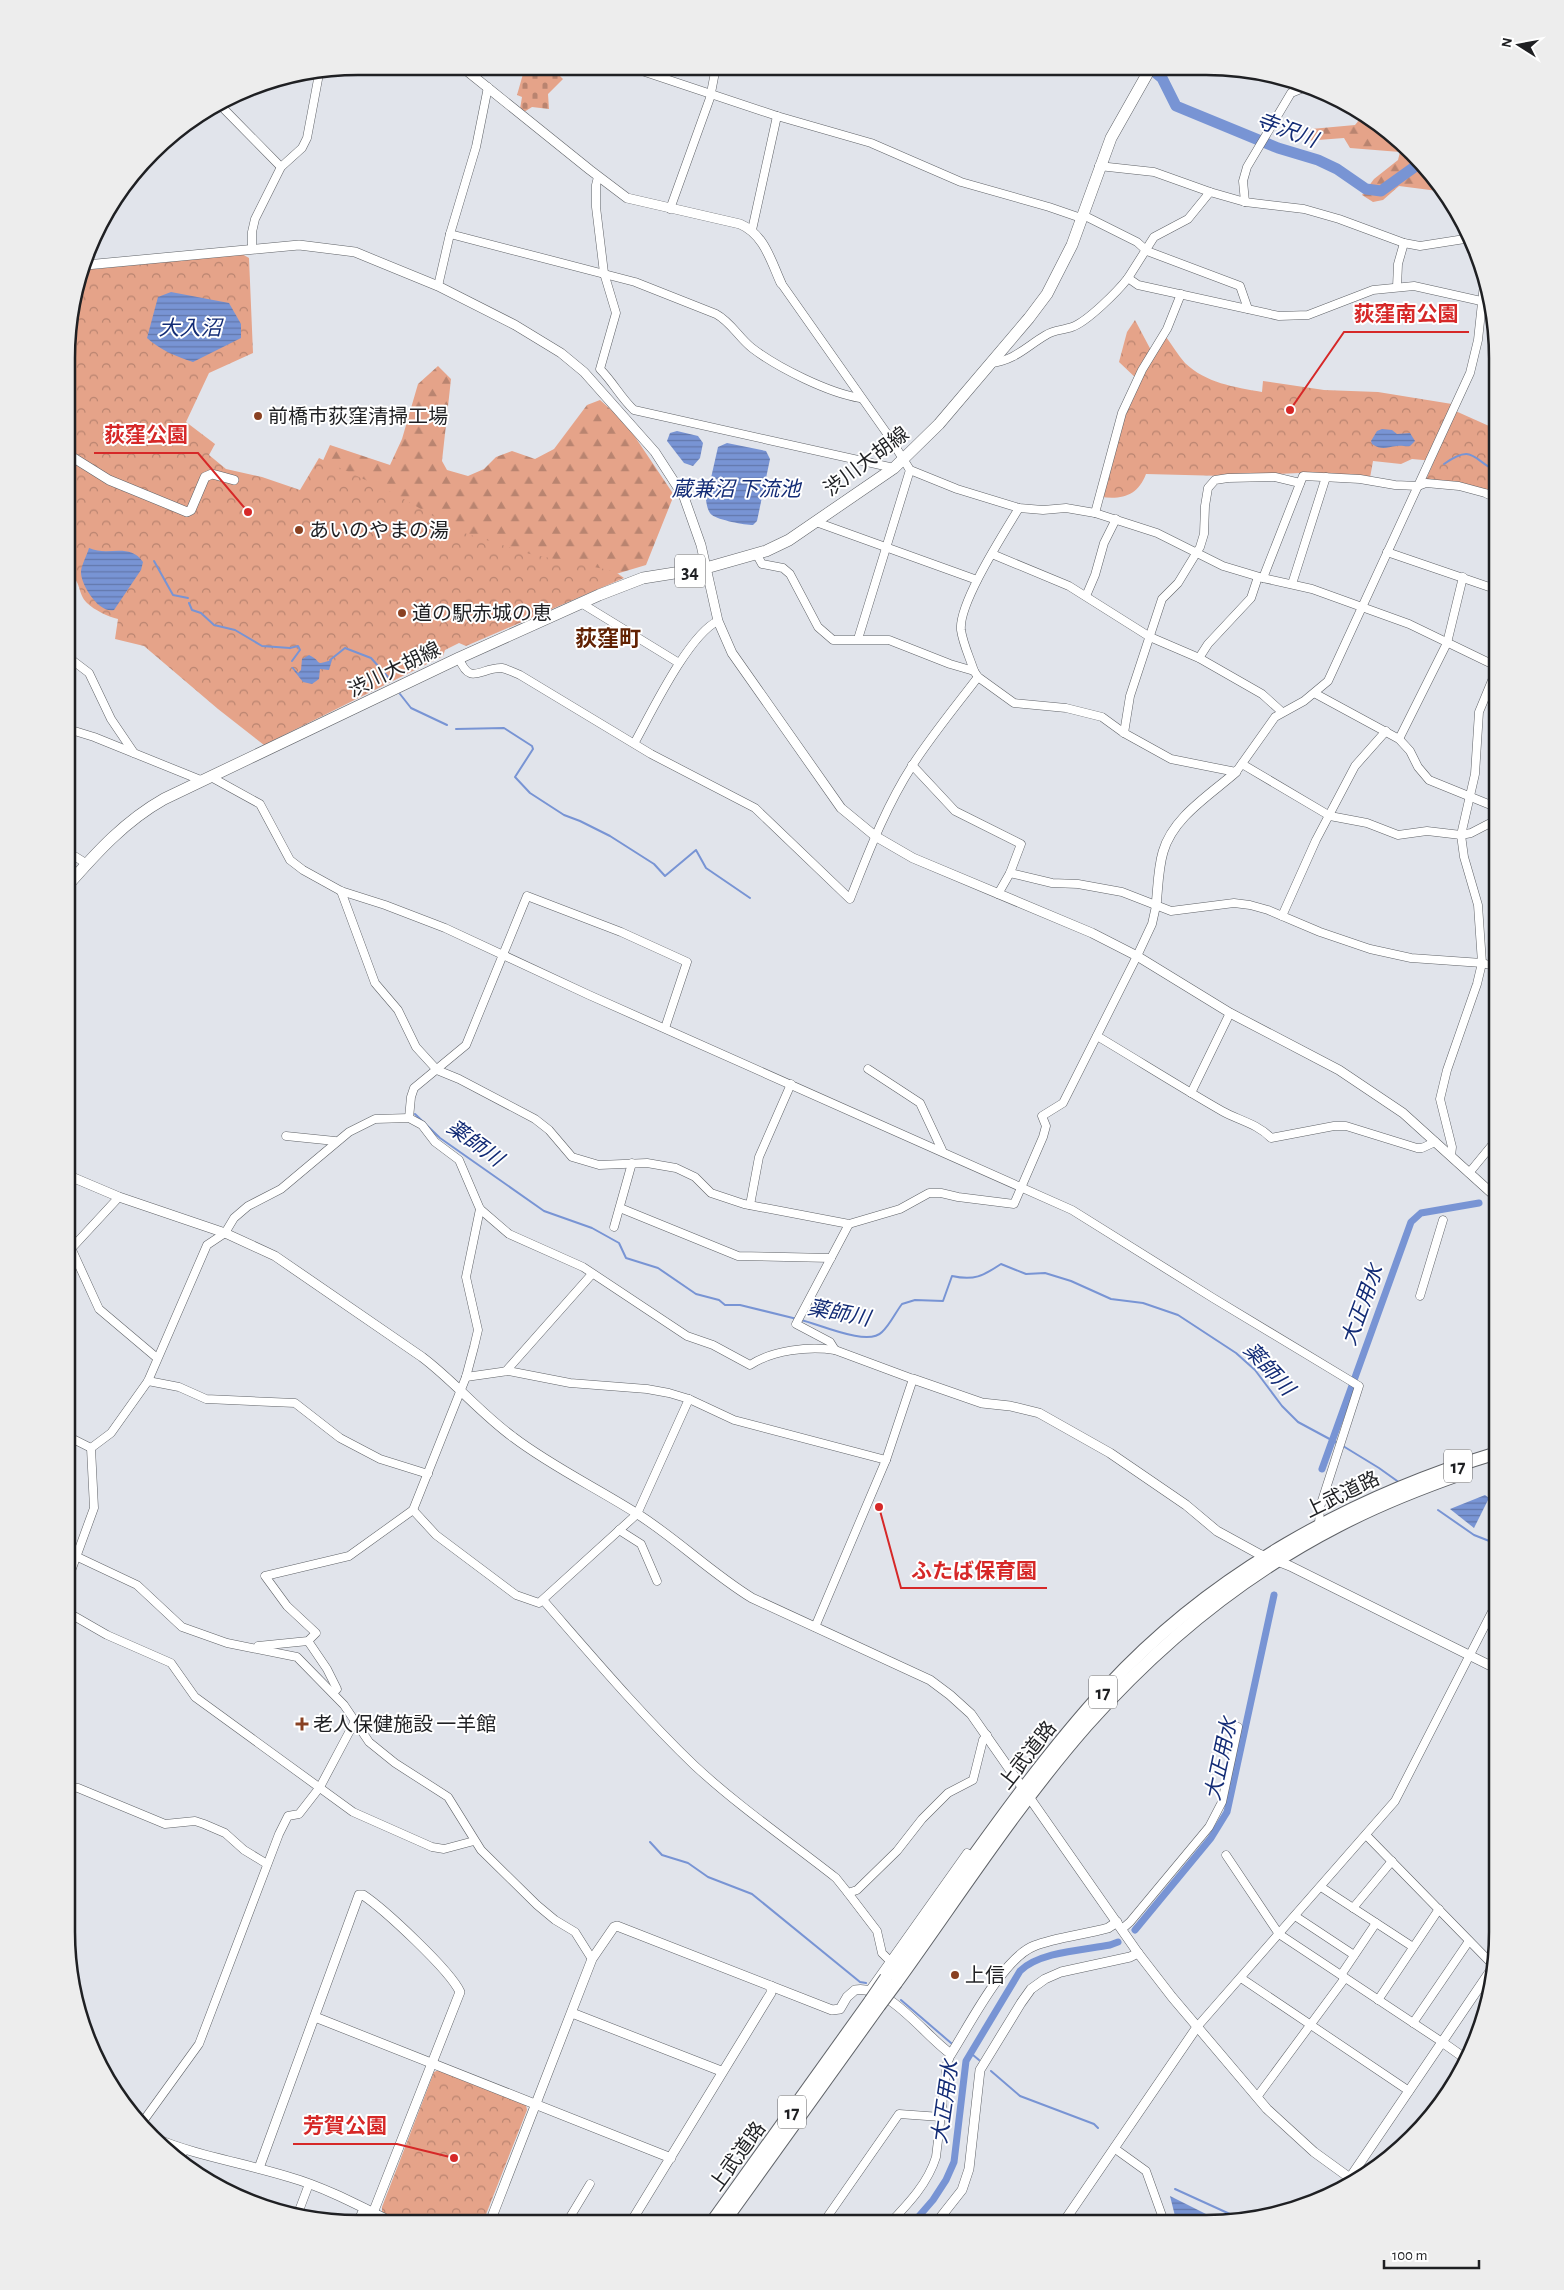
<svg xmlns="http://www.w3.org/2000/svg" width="1564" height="2290" font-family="'Alegreya Sans','Noto Sans JP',sans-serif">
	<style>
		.forest { fill: url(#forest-firs) }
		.cemetery { fill: url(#cemetery-stones) }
		.park { fill: url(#park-crowns) }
		.water { fill: url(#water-rules) }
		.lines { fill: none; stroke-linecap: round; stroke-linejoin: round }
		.stream { stroke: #7894d4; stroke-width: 2 }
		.canal { stroke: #7894d4; stroke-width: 7 }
		.river { stroke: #7894d4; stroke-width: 11 }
		.minor-casing { stroke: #5f6267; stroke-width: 9 }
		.tertiary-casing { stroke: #5f6267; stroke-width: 10 }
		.primary-casing { stroke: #5f6267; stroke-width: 12 }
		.trunk-casing { stroke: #5f6267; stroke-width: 14 }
		.minor { stroke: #fff; stroke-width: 8 }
		.tertiary { stroke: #fff; stroke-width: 9 }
		.primary { stroke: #fff; stroke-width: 11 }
		.trunk { stroke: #fff; stroke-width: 12 }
		.trunk-bridge-casing { stroke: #5f6267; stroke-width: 14; stroke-linecap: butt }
		.trunk-bridge { stroke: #fff; stroke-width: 12 }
		.poi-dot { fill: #894122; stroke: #fff; stroke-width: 2 }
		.labels { text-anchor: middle; stroke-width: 4; stroke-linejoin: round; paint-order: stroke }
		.shield { fill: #fff; stroke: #626365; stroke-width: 1 }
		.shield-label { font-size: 19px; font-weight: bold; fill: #1f2023 }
		.poi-label { font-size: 20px; fill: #1f2023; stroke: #fff; text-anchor: start }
		.street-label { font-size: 20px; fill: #1f2023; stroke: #fff }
		.water-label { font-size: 21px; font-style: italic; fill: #132c76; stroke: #fff }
		.quarter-label { font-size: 22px; font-weight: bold; fill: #612102; stroke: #fff }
		.rim { fill: none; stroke: #1f2023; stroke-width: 2.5 }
		.leader { fill: none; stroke: #d62828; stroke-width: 2 }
		.callout-dot { fill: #d62828; stroke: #fff; stroke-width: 2 }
		.callout-label { font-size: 21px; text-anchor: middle; font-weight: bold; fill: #d62828; stroke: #fff; stroke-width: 4; stroke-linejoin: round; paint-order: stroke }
	</style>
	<defs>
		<pattern id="forest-firs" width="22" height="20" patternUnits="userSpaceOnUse" patternTransform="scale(1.25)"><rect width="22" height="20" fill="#e5a389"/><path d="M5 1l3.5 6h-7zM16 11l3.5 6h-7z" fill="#b98470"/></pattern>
		<pattern id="cemetery-stones" width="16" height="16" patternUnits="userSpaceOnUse" patternTransform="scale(1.25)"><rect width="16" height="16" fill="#e5a389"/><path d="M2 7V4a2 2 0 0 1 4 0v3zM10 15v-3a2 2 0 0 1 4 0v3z" fill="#b98470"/></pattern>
		<pattern id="park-crowns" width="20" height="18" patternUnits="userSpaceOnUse" patternTransform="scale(1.25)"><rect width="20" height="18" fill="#e5a389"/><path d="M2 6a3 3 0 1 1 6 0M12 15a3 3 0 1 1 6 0" fill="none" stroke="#b98470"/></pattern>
		<pattern id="water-rules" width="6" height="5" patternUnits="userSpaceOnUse" patternTransform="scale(1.25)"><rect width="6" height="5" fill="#7894d4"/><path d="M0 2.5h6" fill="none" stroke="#6278ac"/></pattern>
	</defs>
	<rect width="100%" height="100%" fill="#e1e4eb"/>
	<g class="forest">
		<path d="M1363,115C1393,132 1428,165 1446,195L1438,191L1399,186L1383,200L1373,202L1362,195L1374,179L1398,160L1400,152L1350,148L1344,138L1305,141L1311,129L1355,125Z"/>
		<path d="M438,366L451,379L442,461L447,470L468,476L484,469L496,457L512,451L535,459L554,449L587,405L600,400L625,422L674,495L646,565L596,580L541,575L321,465L330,445L390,465L402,439L418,384Z"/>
	</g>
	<path class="cemetery" d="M525,67H551L563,79L548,94L549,109L532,107L524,112L520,109L522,97L517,95Z"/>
	<g class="park">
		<path d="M242,254L249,258L253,353L209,373L186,422L215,444L209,455L226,469L262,477L300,490L319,458L393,493L461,532L530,554L614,571L624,578L466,646L459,643L445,650L443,656L264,745L218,709L144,646L115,639L118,619C109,617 94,610 87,603C77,593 82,581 68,573L69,320L84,270Z"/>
		<path d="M1135,320L1154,356L1166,337C1172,345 1178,355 1185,363C1206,383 1234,387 1262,392L1263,381L1324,390L1378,392L1452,404L1451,409L1498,430V497L1425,482L1434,461L1412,459L1401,464L1373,461L1370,478L1300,473L1224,476L1146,474C1138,495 1123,500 1101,497L1124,416L1139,381L1119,362L1127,332Z"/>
		<path d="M439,2070L526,2105L527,2110L483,2222H402L382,2212V2207L434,2072Z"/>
	</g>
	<g class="water">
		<path d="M171,292L229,303L241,324V338L193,362C177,357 160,350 147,338L158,297Z"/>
		<path d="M1382,429L1392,430L1397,434L1410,433L1415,441L1410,446C1406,447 1402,445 1397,446C1386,447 1383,451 1372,444L1371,441L1377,431Z"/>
		<path d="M677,431L698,436L703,443L700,458L693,466L684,463L667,441L670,433Z"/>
		<path d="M727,443L766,451L770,459L757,521L753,525C745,525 718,520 712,515C708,512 707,506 706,500L718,447Z"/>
		<path d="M89,548C108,557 129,542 143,562L141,570L114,610C99,614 80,584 81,571C82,564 87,555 89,548Z"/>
		<path d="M309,655C324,662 312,666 332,660L329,670L320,669L319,679L312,684L303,682L291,667H293L298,673L301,670L302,659Z"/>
		<path d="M1485,1495L1489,1498L1474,1528L1450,1509Z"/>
		<path d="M1170,2196L1222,2222L1177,2224Z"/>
	</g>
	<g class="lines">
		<g class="stream">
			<path d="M1444,464C1474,443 1472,460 1498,472"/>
			<path d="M154,561L173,595L188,598"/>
			<path d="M189,603L192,610L201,613L214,625L235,630L262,646L290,648L298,646L300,650L292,661"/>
			<path d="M330,660L345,648L371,658L388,677"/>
			<path d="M400,694L411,708L447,725"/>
			<path d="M456,729L504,728L532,746L533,749L515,777L530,793L564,815L580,821L610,836L654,864L665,876L696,850L706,868L750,898"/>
			<path d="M415,1114L440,1138L544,1211L592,1228L619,1243L626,1258L658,1268L696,1294L719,1300L725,1305H740L797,1319"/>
			<path d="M801,1320C819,1324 868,1347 882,1332C890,1325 895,1313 902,1304L915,1300L943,1301L952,1276C974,1281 983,1276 1001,1264L1026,1274L1045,1273L1071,1281L1111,1299L1143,1303L1178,1315L1236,1353L1255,1370L1282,1406L1298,1422L1337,1443"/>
			<path d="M1343,1446L1379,1468L1400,1483"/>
			<path d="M1438,1510L1474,1535L1497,1544"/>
			<path d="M650,1842L662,1855L688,1863L708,1877L752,1894L860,1982L866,1983"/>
			<path d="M901,2000L951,2043"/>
			<path d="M973,2055L979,2060"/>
			<path d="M991,2071L1020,2096L1094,2124L1098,2128"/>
			<path d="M1175,2189L1243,2220"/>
		</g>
		<g class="canal">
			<path d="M1322,1469L1411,1222L1421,1213L1479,1203"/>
			<path d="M1135,1930L1211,1838L1227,1812L1274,1595"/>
			<path d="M913,2223L933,2200L946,2180L954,2162L966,2061L1020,1971C1039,1952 1083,1950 1110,1945L1118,1942"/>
		</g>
		<path class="river" d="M1151,69L1162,78L1176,106L1278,148L1318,160L1337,169L1366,189L1381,191L1420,163"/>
		<defs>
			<g id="minor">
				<path d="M630,67L777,116L871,143L961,182L1049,207L1081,218"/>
				<path d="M220,105L281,167"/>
				<path d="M1099,166L1154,172L1210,192L1245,202L1304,209L1339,219L1404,243L1420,246L1471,238"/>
				<path d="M598,177L596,185V207L604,273L616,313L600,369C613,382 621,398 634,410L894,468"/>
				<path d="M1245,202L1243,181L1247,167L1291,93L1308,86"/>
				<path d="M670,209L710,98L716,67"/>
				<path d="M1083,215L1137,242L1147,251L1240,286L1248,309"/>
				<path d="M752,230L777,116"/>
				<path d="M450,234L635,282L716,314C731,322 739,338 752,348C778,368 829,393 860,398"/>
				<path d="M252,249V232L255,219L281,167L302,148L307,138L319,74"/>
				<path d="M1128,278L1154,237L1188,219L1210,192"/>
				<path d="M781,283L888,435L910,470L957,489L1019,508L1043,510L1066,508L1095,513L1157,533L1223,566L1263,578L1312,589L1409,624L1498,667"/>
				<path d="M438,286L450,234L476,147L488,87"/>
				<path d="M1397,287L1398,264L1404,243"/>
				<path d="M991,363C1014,361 1027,346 1046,335C1053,330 1064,330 1072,327C1087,322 1118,291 1128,278L1138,285L1279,316L1308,315L1373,290L1414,286L1481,301"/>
				<path d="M1019,508C1004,533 958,604 961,630C963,644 970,658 974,671L978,677L1014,703L1066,708L1102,717L1124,733L1171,759L1236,772L1275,717L1304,701L1328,681L1470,373L1478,340L1485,275"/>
				<path d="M1095,513L1122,413L1142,370L1167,329L1181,294"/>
				<path d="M816,522L977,580"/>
				<path d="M1387,552L1498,590"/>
				<path d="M992,554L1069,586L1150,637L1199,658L1262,694L1282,712"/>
				<path d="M757,555L762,564L783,568L790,574L818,627L833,640H889L950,664L974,671"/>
				<path d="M1263,578L1303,476L1360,479L1395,485L1418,486L1426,483L1459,486L1485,493L1498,499"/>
				<path d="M1292,584L1326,477"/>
				<path d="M1086,596L1095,575L1104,543L1116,519"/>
				<path d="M581,603L679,663"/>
				<path d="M858,639L910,470"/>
				<path d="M68,657L89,673L111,719L134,753"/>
				<path d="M459,658C470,687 481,667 502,668C507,669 515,673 520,675L651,754L755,808L850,899C868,854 885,808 912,766C932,735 956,706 978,677"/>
				<path d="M1199,658L1208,644L1251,598L1258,577"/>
				<path d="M1316,694L1399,739L1447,643L1463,577"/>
				<path d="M68,729L94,737L203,781"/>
				<path d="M1124,733L1130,696L1162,599L1178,583L1200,547L1204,534L1205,506L1208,488L1215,480L1228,478L1275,477L1300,483"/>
				<path d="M1399,739L1410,751L1418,767L1429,780L1498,808"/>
				<path d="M635,742C651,713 689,634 718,621"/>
				<path d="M1242,764L1330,816L1367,823L1398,835L1427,831L1461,835L1471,833L1498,819"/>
				<path d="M912,765L955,811L1021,844L1010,873L998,894"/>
				<path d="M211,777L260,804L290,860L303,870L341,891L385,905L445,928L589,995L1072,1210L1213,1298L1359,1386L1320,1507L1319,1525"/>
				<path d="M68,852L87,864"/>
				<path d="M1010,873L1052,883L1078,884L1122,892L1171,911L1234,903L1250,905L1268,910L1320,932L1370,949L1411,958L1482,963L1497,967"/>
				<path d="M341,891L375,983L398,1010L416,1047L437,1070L459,1079L535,1119L549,1130L572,1157L599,1165L647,1163L676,1168L695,1177L711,1193L744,1204L849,1224L900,1209L929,1193H941L958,1197L1014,1204L1043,1137L1046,1126L1042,1116L1063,1103L1137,956L1152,924L1156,906"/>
				<path d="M1282,916L1316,840L1355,766L1386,731"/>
				<path d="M1097,1036C1139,1061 1180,1087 1222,1111C1238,1120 1258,1124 1271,1138L1334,1126H1346L1417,1148H1422L1435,1142"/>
				<path d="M868,1069L920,1103L942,1150"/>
				<path d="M1191,1093L1230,1013"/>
				<path d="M409,1118L411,1097L414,1088L466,1045L527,896L621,932L687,962L665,1028"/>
				<path d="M286,1136L335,1141"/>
				<path d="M1451,1156L1452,1147L1440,1099L1447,1070L1477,984L1482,963L1478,905L1464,857L1461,835L1475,774L1479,712L1498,666"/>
				<path d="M1469,1173L1497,1139"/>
				<path d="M750,1205L759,1157L791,1084"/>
				<path d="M620,1208L738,1256L831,1258"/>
				<path d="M614,1227L632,1163"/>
				<path d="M72,1250L99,1309L157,1358"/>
				<path d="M69,1251L119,1197"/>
				<path d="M1420,1296L1443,1220"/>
				<path d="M835,1350L830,1342L796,1324L849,1224"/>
				<path d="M506,1371L592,1274"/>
				<path d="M466,1377L508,1371L570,1383L647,1389L669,1393L689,1399L734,1420L886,1460"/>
				<path d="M148,1381L179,1387L206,1399L295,1403L340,1438L380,1459L428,1474"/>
				<path d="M67,1436L91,1448"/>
				<path d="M91,1448L111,1433L148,1381L207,1245L225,1233L234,1218L248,1206L281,1189L349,1132L375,1119L409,1118L422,1125L435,1142L459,1160L480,1209L509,1234L583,1267L687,1336L713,1345L750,1365C773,1350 809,1346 835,1350L913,1379L886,1460L815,1627"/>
				<path d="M413,1510L436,1535L516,1595L539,1603L637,1514L689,1399"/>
				<path d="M619,1530L641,1544L657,1581"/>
				<path d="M67,1552L137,1585L182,1627L227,1643L297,1657L344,1705L369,1742L395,1763L448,1797L481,1850L537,1905L555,1920L575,1932L592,1959"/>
				<path d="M67,1582L94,1508L91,1448"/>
				<path d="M543,1600C592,1656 640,1713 694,1765C738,1806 789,1841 836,1878L848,1893L857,1890L897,1851L922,1819L948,1793L973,1780L983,1740L987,1735"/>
				<path d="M67,1612L107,1635L171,1663L195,1697L353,1812L432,1847L444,1849L474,1841"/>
				<path d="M308,1641L327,1669L337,1689L333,1693"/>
				<path d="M258,1646L308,1641L316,1633L287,1606L265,1576L349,1556L413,1510L466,1377L474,1347L478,1330L466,1277L480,1209"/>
				<path d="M66,1786L78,1788L165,1824L195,1821L204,1824L225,1833L244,1850L267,1864"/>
				<path d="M1366,1835L1494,1966"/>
				<path d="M1226,1855L1279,1934L1442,2042"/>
				<path d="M1321,1887L1413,1947"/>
				<path d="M848,1893L877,1931L882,1953L890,1961"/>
				<path d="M1353,1908L1392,1861"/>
				<path d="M1295,1916L1354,1955"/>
				<path d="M1122,1929L1130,1922L1209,1827L1222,1802L1238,1727"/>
				<path d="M1341,1975L1376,1923"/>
				<path d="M1241,1978L1409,2091"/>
				<path d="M869,1991L967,1853L974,1858"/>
				<path d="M1378,2000L1439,1909"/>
				<path d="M1413,2023L1469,1941"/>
				<path d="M1197,2027L1395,1801L1497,1602"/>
				<path d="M1257,2097L1345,1978"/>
				<path d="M143,2128L144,2120L199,2044L279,1834L288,1816L299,1814L320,1787L354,1723"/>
				<path d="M1114,2148L1146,2171L1165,2224"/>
				<path d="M180,2161L184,2150"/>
				<path d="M1069,2215L1080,2223"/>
				<path d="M297,2216L309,2184"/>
				<path d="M358,2221L364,2208"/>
				<path d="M567,2222L590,2184"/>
				<path d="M823,2223L899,2114L941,2117"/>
				<path d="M890,2223C909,2203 928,2183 936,2157L947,2064L951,2054"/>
			</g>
			<g id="tertiary">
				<path d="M462,67L590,170L627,198L740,224C764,234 771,261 781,283"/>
				<path d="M86,265L299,245L355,252L438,286L515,325L561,353L584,372L655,452L684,497L701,545L718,621L732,653L841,808L875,836L913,858L1092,933L1137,956L1230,1013L1339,1070L1403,1113L1497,1198"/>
				<path d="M69,455L109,480L187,512L191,510L205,477L212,474L234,480"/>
				<path d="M1156,906C1158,888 1158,869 1163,852C1173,817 1210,795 1236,772"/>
				<path d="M67,1175L119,1197L225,1233L275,1256L422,1357C454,1381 480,1413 513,1437C551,1466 595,1487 636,1513C676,1538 711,1573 752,1598L930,1680L950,1695L971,1714L1138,1953L1172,1997L1267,2109L1314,2152L1354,2181"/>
				<path d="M913,1379L982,1403L1010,1406L1039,1413L1110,1453L1186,1505L1217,1531L1259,1554L1290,1566L1497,1669"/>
				<path d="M572,2013L721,2071"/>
				<path d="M315,2017L671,2158"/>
				<path d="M1442,2042L1466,2059"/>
				<path d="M154,2138C197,2156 244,2163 289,2177C324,2187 358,2205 390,2221"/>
				<path d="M259,2168L359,1895H363C384,1909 450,1970 460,1992L373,2213"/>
				<path d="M1343,2188L1495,1964"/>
				<path d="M490,2222L592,1959L614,1927L617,1926L832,2010L840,2009L847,1997L855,1990C889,1984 925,2036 951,2054C969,2026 1003,1958 1034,1946C1057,1937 1083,1935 1108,1928L1117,1922"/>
				<path d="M631,2222L771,1993V1986"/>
				<path d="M936,2223L962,2190L969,2169L980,2070L1021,2003L1031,1989L1045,1979L1061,1972L1130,1957L1138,1953"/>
				<path d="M1063,2223L1197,2027"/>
			</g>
			<path id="primary" d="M68,885C97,852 125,821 164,799L459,658L599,595L643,578L706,568L766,551L789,540L894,468L939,424L1029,318L1047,294L1072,245L1111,138L1150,69"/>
			<g id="trunk">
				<path d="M886,1978C958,1880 1025,1777 1107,1687C1211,1574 1351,1497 1497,1453"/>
				<path d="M896,1983C958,1897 1017,1805 1087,1725C1158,1645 1243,1575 1338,1526C1378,1505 1421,1488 1464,1473"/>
				<path d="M712,2222L871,2000"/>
				<path d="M724,2222L879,2006"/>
			</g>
		</defs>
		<use href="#minor" class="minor-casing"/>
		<use href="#tertiary" class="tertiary-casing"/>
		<use href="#primary" class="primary-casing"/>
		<use href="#trunk" class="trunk-casing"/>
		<use href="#minor" class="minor"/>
		<use href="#tertiary" class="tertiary"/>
		<use href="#primary" class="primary"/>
		<use href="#trunk" class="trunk"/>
		<defs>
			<g id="trunk-bridge">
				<path d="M871,2000L886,1978"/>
				<path d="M879,2006L896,1983"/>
			</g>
		</defs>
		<use href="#trunk-bridge" class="trunk-bridge-casing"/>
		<use href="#trunk-bridge" class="trunk-bridge"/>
	</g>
	<g class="poi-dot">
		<circle cx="258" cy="416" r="5"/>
		<circle cx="299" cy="530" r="5"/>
		<circle cx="402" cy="613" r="5"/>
		<path d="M299.5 1716.5h5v5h5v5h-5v5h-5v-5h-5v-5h5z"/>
		<circle cx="955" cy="1975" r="5"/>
	</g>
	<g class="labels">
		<g class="shield">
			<rect x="675" y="554.5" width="30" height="33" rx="4"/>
			<rect x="1444" y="1449.5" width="28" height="33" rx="4"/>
			<rect x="1089" y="1675.5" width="28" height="33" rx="4"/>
			<rect x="778" y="2095.5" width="28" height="33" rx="4"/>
		</g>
		<g class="shield-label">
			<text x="690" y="578">34</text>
			<text x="1458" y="1473">17</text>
			<text x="1103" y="1699">17</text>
			<text x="792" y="2119">17</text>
		</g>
		<g class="poi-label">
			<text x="268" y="423">前橋市荻窪清掃工場</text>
			<text x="309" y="537">あいのやまの湯</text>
			<text x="412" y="620">道の駅赤城の恵</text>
			<text x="313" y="1731">老人保健施設 一羊館</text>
			<text x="965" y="1982">上信</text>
		</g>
		<g class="street-label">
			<text transform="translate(866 461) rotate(-37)" y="7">渋川大胡線</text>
			<text transform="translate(394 669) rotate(-26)" y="7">渋川大胡線</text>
			<text transform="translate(1342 1494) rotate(-26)" y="7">上武道路</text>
			<text transform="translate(1027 1755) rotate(-52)" y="7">上武道路</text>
			<text transform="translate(737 2156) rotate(-54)" y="7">上武道路</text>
		</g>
		<g class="water-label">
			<text transform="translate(1287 130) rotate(20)" y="7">寺沢川</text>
			<text x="190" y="335">大入沼</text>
			<text x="736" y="496">蔵兼沼 下流池</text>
			<text transform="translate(475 1143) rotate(36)" y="7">薬師川</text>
			<text transform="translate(1362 1305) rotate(-70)" y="7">大正用水</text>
			<text transform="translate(839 1313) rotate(11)" y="7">薬師川</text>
			<text transform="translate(1269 1369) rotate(47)" y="7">薬師川</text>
			<text transform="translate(1221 1759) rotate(-78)" y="7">大正用水</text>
			<text transform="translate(945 2102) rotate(-82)" y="7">大正用水</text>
		</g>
		<g class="quarter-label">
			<text x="608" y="646">荻窪町</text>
		</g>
	</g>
	<path d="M0 0H1564V2290H0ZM358 75H1206A283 283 0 0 1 1489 358V1932A283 283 0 0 1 1206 2215H358A283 283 0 0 1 75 1932V358A283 283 0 0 1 358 75Z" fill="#ededed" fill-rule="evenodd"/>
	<path class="rim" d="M358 75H1206A283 283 0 0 1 1489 358V1932A283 283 0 0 1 1206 2215H358A283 283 0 0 1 75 1932V358A283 283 0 0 1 358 75Z"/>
	<path class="leader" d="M1290 410L1344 332H1469M248 512L198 453H94M879 1507L901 1588H1047M454 2158L397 2144H293"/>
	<g class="callout-dot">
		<circle cx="1290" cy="410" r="5"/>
		<circle cx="248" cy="512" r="5"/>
		<circle cx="879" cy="1507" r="5"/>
		<circle cx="454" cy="2158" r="5"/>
	</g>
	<g class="callout-label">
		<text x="1406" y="321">荻窪南公園</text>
		<text x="146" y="442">荻窪公園</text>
		<text x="974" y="1578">ふたば保育園</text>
		<text x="345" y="2133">芳賀公園</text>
	</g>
	<g transform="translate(1519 45) rotate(281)" stroke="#ffffff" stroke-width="4" paint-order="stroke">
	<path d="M0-4L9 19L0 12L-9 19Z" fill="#1f2023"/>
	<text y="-8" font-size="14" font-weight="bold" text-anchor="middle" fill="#1f2023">N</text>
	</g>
	<path d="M1384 2260v8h95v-8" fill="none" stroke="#1f2023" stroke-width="2.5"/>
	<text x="1392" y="2260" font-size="15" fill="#1f2023" stroke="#ffffff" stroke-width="4" paint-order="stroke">100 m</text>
</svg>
